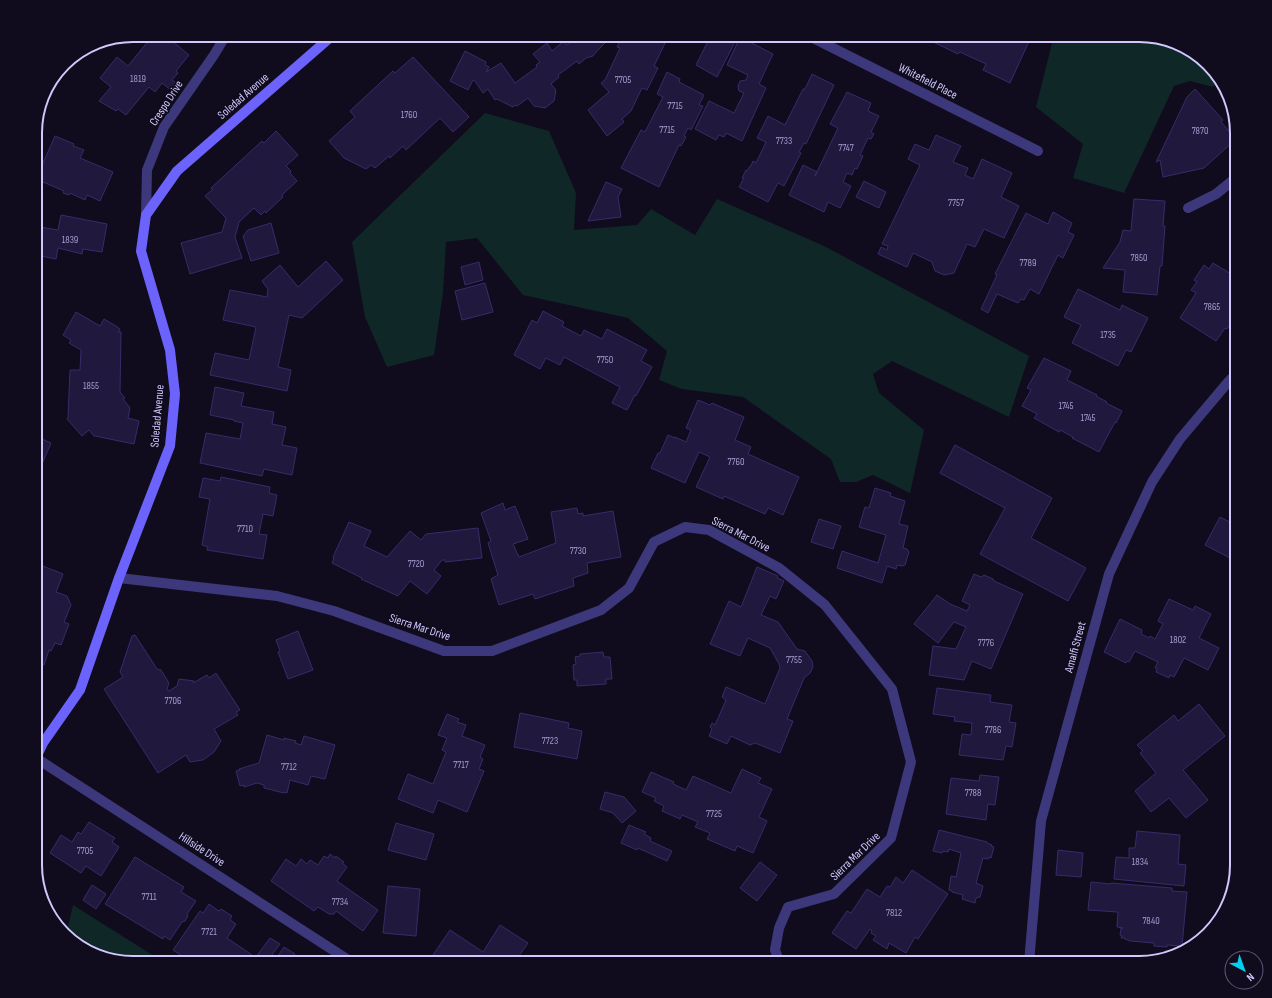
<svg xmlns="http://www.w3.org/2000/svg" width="1272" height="998" font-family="'Sofia Sans Condensed',sans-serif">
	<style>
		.green { fill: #0f2727 }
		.building { fill: #21183e; stroke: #392b69 }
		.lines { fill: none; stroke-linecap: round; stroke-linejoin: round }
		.street { stroke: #3d387b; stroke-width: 10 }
		.secondary { stroke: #6c62fc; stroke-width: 10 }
		.labels { text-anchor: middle; stroke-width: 3.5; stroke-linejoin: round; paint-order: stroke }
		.number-label { font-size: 10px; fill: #a59dce }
		.street-label { font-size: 12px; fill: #d1c9fe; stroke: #100c1d }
		.rim { fill: none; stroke: #d1c9fe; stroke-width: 2 }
	</style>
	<rect width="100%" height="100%" fill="#100c1d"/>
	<g class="green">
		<path d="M1054,35H1139L1176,42L1203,59L1219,79L1213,87L1190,81L1174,86L1124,193L1073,178L1083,144L1036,107Z"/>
		<path d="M485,113L549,131L576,193L574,230L637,225L651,209L695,235L717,199L824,246L1029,356L1009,417L892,361L873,374L879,393L924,430L910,493L873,475L856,482H840L831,459L743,397L682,389L659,380L667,351L628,318L523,295L477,238L446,242L443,293L434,355L387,367L365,317L352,242Z"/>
		<path d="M73,905L165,963H133L102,958L69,939L66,935Z"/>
	</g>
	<g class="building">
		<path d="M153,35H165L189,55L176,71L178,73L172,80L178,84L172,91L162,83L155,92L149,87L126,115L118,109L116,111L99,101L111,87L100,78L117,57L128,66Z"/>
		<path d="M579,35L612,36L598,50L593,56L586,58L579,64L577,61L558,75L559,77L551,84L556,90L554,101L545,108L534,106L528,98L517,106L515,105L513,107L497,99L495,100L488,89L483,93L475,81L473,80L468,90L450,81L465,51L486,62L485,65L489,67L486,72L501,63L515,83L537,67L536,65L540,62L533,54L547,43L552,51L564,41L567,45Z"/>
		<path d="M623,35H627L637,40L639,35H669L654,66L658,68L647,90L642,88L631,111L622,119L624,122L607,136L588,110L609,92L601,83L605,80L620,48L617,47Z"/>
		<path d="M711,35H732L737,38L717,77L696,65Z"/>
		<path d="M929,35H1032L1010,83L983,70L986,64L960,52L958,54L927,39Z"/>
		<path d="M740,37L773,54L759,84L766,88L742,141L726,133L724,137L719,135L716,140L695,129L709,101L734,113L744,93L739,91L738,86L740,81L746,80L748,75L727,65Z"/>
		<path d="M413,57L469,117L453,132L440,118L406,150L403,146L390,158L389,156L375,168L371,165L366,169L344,158L329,141L355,117L350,111L393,71L395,73Z"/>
		<path d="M667,72L680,79L679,82L704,95L699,105L703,106L691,130L688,128L684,136L686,137L681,146L679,145L659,187L621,168L641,130L645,132L663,97L657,94Z"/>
		<path d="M812,74L834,85L806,144L804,143L799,152L801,153L784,186L778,183L768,202L739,187L744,178H742L746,170L747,171L750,166H751L753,161L756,163L766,142L757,138L768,116L785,125L803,89H805Z"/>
		<path d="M1195,89L1223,120L1221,122L1236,139L1204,168L1163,177L1160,160L1156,162L1187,97Z"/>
		<path d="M847,92L871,103L868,111L879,116L871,132L874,134L871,139L868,138L860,155L863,156L857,169L855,168L852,175L847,173L843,182L851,186L840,208L828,202L824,212L789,195L803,165L817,172L815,176L838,128L830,124Z"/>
		<path d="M276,131L298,155L286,166L291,171L290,173L297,181L282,195L283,197L266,213L265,211L261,215L254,208L239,222L235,237L242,258L190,274L181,243L222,232L226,218L205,196L213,189L211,188L262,141L264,143Z"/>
		<path d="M936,135L961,146L953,162L968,168L965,175L973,179L982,159L1012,173L1001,197L1019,206L1004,238L984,229L975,247L967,244L954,273L944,275L935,271L932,262L913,253L907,267L878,254L881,247L887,250L888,246L882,244L920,165L908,159L915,144L929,150Z"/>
		<path d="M55,136L74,144L73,146L84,150L80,158L113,172L100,201L87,195L85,200L70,193L69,195L63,193L64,191L36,179Z"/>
		<path d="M864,181L886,192L879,208L856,197Z"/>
		<path d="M606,182L622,189L618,197L621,217L588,221Z"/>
		<path d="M1134,199L1165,201L1163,226H1165L1162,266H1160L1157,295L1123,292L1125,270L1103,268L1120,242L1123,230L1131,231Z"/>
		<path d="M1053,212L1072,223L1068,232L1074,235L1063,258L1058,255L1039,294L1030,289L1024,300L1021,299L1018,303L997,294L988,313L981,309L997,275L995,274L1026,213L1048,224Z"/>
		<path d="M35,213L42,214L40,227L58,230L61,215L107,224L102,252L83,249L82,254L58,248L56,259L35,255Z"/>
		<path d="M271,223L279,253L251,261L243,236L248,230Z"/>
		<path d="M326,261L343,280L302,318L289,315L278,367L291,370L287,391L210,375L215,353L249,360L256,327L223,320L230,290L267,297L268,289L262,281L280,265L298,287Z"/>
		<path d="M479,262L483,280L465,285L461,267Z"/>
		<path d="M1213,263L1236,277L1237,276V321L1235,324L1232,321L1227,329L1225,328L1216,341L1180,318L1196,293L1191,290L1197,282L1194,280L1204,265L1209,269Z"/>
		<path d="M485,283L493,312L462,320L455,291Z"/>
		<path d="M1078,289L1120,310L1122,305L1148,318L1131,352L1126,350L1118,366L1072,343L1081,325L1064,317Z"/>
		<path d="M543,311L564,322L562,326L581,336L584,330L602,339L607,329L647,350L641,361L652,367L636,396L635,395L627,410L612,403L620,387L564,357L560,365L546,358L540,369L514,355L532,320L537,323Z"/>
		<path d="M76,312L100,326L104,319L116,326L120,329L118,332H121L120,392L125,398L123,399L130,408L128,418L139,421L134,444L95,436H94L89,430L82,436L67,419L68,418L70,370H80L81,350L69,343L71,340L63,335Z"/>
		<path d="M1044,358L1071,371L1067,380L1097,395L1096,396L1107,402L1106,403L1122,411L1116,423L1115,422L1099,452L1072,438L1073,437L1060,430L1059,432L1034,418L1037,414L1022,406L1031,390L1027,388Z"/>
		<path d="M215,387L244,393L241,406L274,412L272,424L286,427L282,445L297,448L292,475L264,469L262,476L200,463L206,433L240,439L243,423L234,421V420L210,415Z"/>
		<path d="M698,400L710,405L712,403L744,417L735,440L751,447L748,454L799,477L783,515L768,508L765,514L724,496L723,499L696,487L710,457L699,452L685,483L651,468L658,453H660L668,435L675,438V437L686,442L691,430L686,428Z"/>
		<path d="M35,436L51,443L42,464L35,461Z"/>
		<path d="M955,445L1052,498L1031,538L1086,568L1068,601L980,554L1005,508L940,473Z"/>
		<path d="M221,477L270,487L269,493L277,495L273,516L263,514L259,534L267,535L263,559L207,550L208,547L202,545L210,499L199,497L203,478L220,481Z"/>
		<path d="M875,488L891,493L890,496L905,501L899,524L908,526L903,548L907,549L909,552L905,565L902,566L897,565L896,569L887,566L882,583L837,568L842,551L878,563L886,535L859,527L865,507L869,508Z"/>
		<path d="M503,503L505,510L515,506L528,539L513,544L519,557L556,543L551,512L577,508L578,514L583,513V516L613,511L621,557L587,563L588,573L573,578L574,586L535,599L533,594L499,605L491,579L498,575L488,543L491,541L481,513Z"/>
		<path d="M1220,517L1237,526V557L1234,560L1205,545Z"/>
		<path d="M819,519L841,526L833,549L811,542Z"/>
		<path d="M349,522L371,531L364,546L387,557L410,531L421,540L426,534L478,528L482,558L445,562V560H442L434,570L441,576L427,594L410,581L398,596L361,579L362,578L332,563L334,558L333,557Z"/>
		<path d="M35,563L63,574L56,592L67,596L71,605L64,622L69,624L61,645L55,643L51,651L49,650L44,665L35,662V622L36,618H35Z"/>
		<path d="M757,567L778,576L777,578L784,581L776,599L770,596L761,615L778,622L797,649L805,651L812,661L813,667L810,673L804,678L787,719L793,721L780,753L755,743L750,745L731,736L727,744L709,736L712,729L710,727L712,723L715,725L726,700L722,697L726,687L765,704L780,668L779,664L770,648L748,638L740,656L710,644L729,601L741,607Z"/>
		<path d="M974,574L981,577L984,575L993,579L994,581L1023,594L991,669L972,661L964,680L929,675L933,646L956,649L966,627L954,622L938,643L914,624L937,595L950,604L967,611L970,605L962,601Z"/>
		<path d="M1169,599L1193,610L1195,606L1211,614L1199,638L1219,648L1208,670L1184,658L1174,677L1170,675L1169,678L1156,672L1157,669L1155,668L1158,662L1135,651L1129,662L1127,661L1126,663L1104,652L1120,619L1142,630L1141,634L1149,638L1150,636L1155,639L1163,624L1158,621Z"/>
		<path d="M298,631L313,670L288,679L278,652L280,651L276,640Z"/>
		<path d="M135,635L157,669L161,670L169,683L167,689L169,691L177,686L179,679L194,681L193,683L207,675L209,678L216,673L240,710L236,712L238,715L214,729L221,741L214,752L203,760L190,762L186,755L158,773L104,689L123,677L120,672L132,636Z"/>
		<path d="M603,652L604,657H610L612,679H606V684L577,686V680H574L573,665L576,664L575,657L580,656V654Z"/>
		<path d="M937,688L991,695L990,702L1012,705L1009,722L1016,723L1012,747L1006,746L1003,760L959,755L962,734L971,735L972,723L954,721L955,717L933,714Z"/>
		<path d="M1199,704L1225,736L1183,770L1208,800L1186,818L1169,798L1151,812L1135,791L1156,773L1140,753L1143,751L1137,745L1174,715L1178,721Z"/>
		<path d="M520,713L569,723L568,728L582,731L577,759L514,747Z"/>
		<path d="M447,714L459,719L457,722L466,725L462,736L485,745L480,757L483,759L479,769L484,771L467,812L438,800L433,813L398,799L408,774L433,784L446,752L442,750L447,738L438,735Z"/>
		<path d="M267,735L284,740V738L296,741L295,743L301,745L304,736L335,745L325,779L311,776L308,785L290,780L287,793L284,792V793L264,788V785L257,783L244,787V785L240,786L236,771L240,770L239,769L259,763Z"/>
		<path d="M742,769L761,778L758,783L772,789L759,817L767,821L753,853L737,846L735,851L707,839L710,833L695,827L698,822L682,815L680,819L662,811L664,806L654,801L656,798L642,792L651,772L674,782L673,784L686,790L693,776L731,793Z"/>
		<path d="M980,775L999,777L995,805L988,804L986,820L946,814L951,778L979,781Z"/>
		<path d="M605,792L624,797L636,811L622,823L613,813L600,809Z"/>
		<path d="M89,822L115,838L112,842L119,847L101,876L86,866L81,873L50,853L61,835L72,842L78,832L81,834Z"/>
		<path d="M396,823L434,834L426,860L388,850Z"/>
		<path d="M629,825L646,832L644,834L651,838L650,841L672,851L667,861L638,848L637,850L621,843Z"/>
		<path d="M939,830L987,842V843L992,845L991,846L994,847L991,858L989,857L988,859L983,858L976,883L983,886L980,897L976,898L975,903L962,899L963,895L952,892V891L949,890L951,876L956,877L961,853L949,849L948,852L943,851L942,853L933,851Z"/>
		<path d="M1137,831L1180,835L1178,864L1186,865L1184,886L1114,879L1116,857L1129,858V848H1135Z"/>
		<path d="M1058,850L1083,853L1081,877L1056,875Z"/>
		<path d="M330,854L335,858L336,856L344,862L342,863L347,867L337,881L378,910L363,931L336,911L334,914H329L318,907L314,911L271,881L286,859L296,866L301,859L307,864L310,860L318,865L324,856L328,858Z"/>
		<path d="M135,857L184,887L181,892L196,901L187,914L188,916L185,921L182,922L170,940L164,936L163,939L105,904Z"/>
		<path d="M760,862L777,875L757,901L740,888Z"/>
		<path d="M912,870L948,894L918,939L915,937L906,953L889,943L887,949L873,940L876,936L871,933L872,931L870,929L856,949L832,933L847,911L851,913L867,889L880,897L887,886L890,887L896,877L903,883Z"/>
		<path d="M1091,882L1111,884V883L1172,888V891L1187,892L1182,946L1167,945V947L1154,946V943L1130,941L1125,939V938H1121L1122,936L1120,935L1121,928H1123L1117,927L1118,912L1088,910Z"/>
		<path d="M92,885L106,894L96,909L83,900Z"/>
		<path d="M388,886L420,889L416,936L383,933Z"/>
		<path d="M209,904L219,911L221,909L232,916L230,920L236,924L227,938L252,955L247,963H208L200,957L198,960L194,957L191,962L173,950L200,911L203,913Z"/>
		<path d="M500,925L528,943L514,963H432L429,961L450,930L483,952Z"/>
		<path d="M270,938L280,944L266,963L256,957Z"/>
		<path d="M284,947L295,954L289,963H273Z"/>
	</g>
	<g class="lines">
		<g class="street">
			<path d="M807,35L1038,151"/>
			<path d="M1188,208L1216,194L1237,177"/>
			<path d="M146,215L147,170L164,127L214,55L226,35"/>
			<path d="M119,578L277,596L334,611L444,651H492L601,610L629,588L654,542L685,527L709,530L779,568L825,605L892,689L911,762L891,838L834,894L788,907L779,928L775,950L780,963"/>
			<path d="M35,760L36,758L353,963"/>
			<path d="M1029,963L1041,821L1109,574L1152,482L1180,439L1229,381L1237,373"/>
		</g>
		<path class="secondary" d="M36,758L43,743L80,690L119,578L170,446L175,394L170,350L141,251L146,215L177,171L333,35"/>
	</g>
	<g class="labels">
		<g class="number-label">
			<text x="138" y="82">1819</text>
			<text x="623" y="83">7705</text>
			<text x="675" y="109">7715</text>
			<text x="409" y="118">1760</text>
			<text x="667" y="133">7715</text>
			<text x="1200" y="134">7870</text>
			<text x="784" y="144">7733</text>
			<text x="846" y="151">7747</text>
			<text x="956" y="206">7757</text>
			<text x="70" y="243">1839</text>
			<text x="1139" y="261">7850</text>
			<text x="1028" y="266">7789</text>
			<text x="1212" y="310">7865</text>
			<text x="1108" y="338">1735</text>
			<text x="605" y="363">7750</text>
			<text x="91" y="389">1855</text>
			<text x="1066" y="409">1745</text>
			<text x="1088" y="421">1745</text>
			<text x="736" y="465">7760</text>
			<text x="245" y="532">7710</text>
			<text x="578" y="554">7730</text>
			<text x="416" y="567">7720</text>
			<text x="1178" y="643">1802</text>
			<text x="986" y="646">7776</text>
			<text x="794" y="663">7755</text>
			<text x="173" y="704">7706</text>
			<text x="993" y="733">7786</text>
			<text x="550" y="744">7723</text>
			<text x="461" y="768">7717</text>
			<text x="289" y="770">7712</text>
			<text x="973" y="796">7788</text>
			<text x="714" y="817">7725</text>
			<text x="85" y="854">7705</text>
			<text x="1140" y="865">1834</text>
			<text x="149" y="900">7711</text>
			<text x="340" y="905">7734</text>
			<text x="894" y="916">7812</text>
			<text x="1151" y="924">7840</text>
			<text x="209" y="935">7721</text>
		</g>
		<g class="street-label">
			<text transform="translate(928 81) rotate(27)" y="4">Whitefield Place</text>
			<text transform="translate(243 96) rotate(-41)" y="4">Soledad Avenue</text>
			<text transform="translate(166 103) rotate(-57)" y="4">Crespo Drive</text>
			<text transform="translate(157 416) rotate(-85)" y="4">Soledad Avenue</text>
			<text transform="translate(741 534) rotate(27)" y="4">Sierra Mar Drive</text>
			<text transform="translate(420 627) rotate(18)" y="4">Sierra Mar Drive</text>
			<text transform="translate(1075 647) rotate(-75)" y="4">Amalfi Street</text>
			<text transform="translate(202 849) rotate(33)" y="4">Hillside Drive</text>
			<text transform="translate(855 856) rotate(-44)" y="4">Sierra Mar Drive</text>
		</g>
	</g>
	<path d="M0 0H1272V998H0ZM133 42H1139A91 91 0 0 1 1230 133V865A91 91 0 0 1 1139 956H133A91 91 0 0 1 42 865V133A91 91 0 0 1 133 42Z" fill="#100c1d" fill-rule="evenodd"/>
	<path class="rim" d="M133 42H1139A91 91 0 0 1 1230 133V865A91 91 0 0 1 1139 956H133A91 91 0 0 1 42 865V133A91 91 0 0 1 133 42Z"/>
	<g transform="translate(1244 970) rotate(139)"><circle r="19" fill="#100c1d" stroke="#5d5877"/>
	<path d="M0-3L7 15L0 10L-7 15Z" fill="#05ceee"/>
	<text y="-6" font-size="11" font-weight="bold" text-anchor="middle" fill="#d1c9fe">N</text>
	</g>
</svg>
